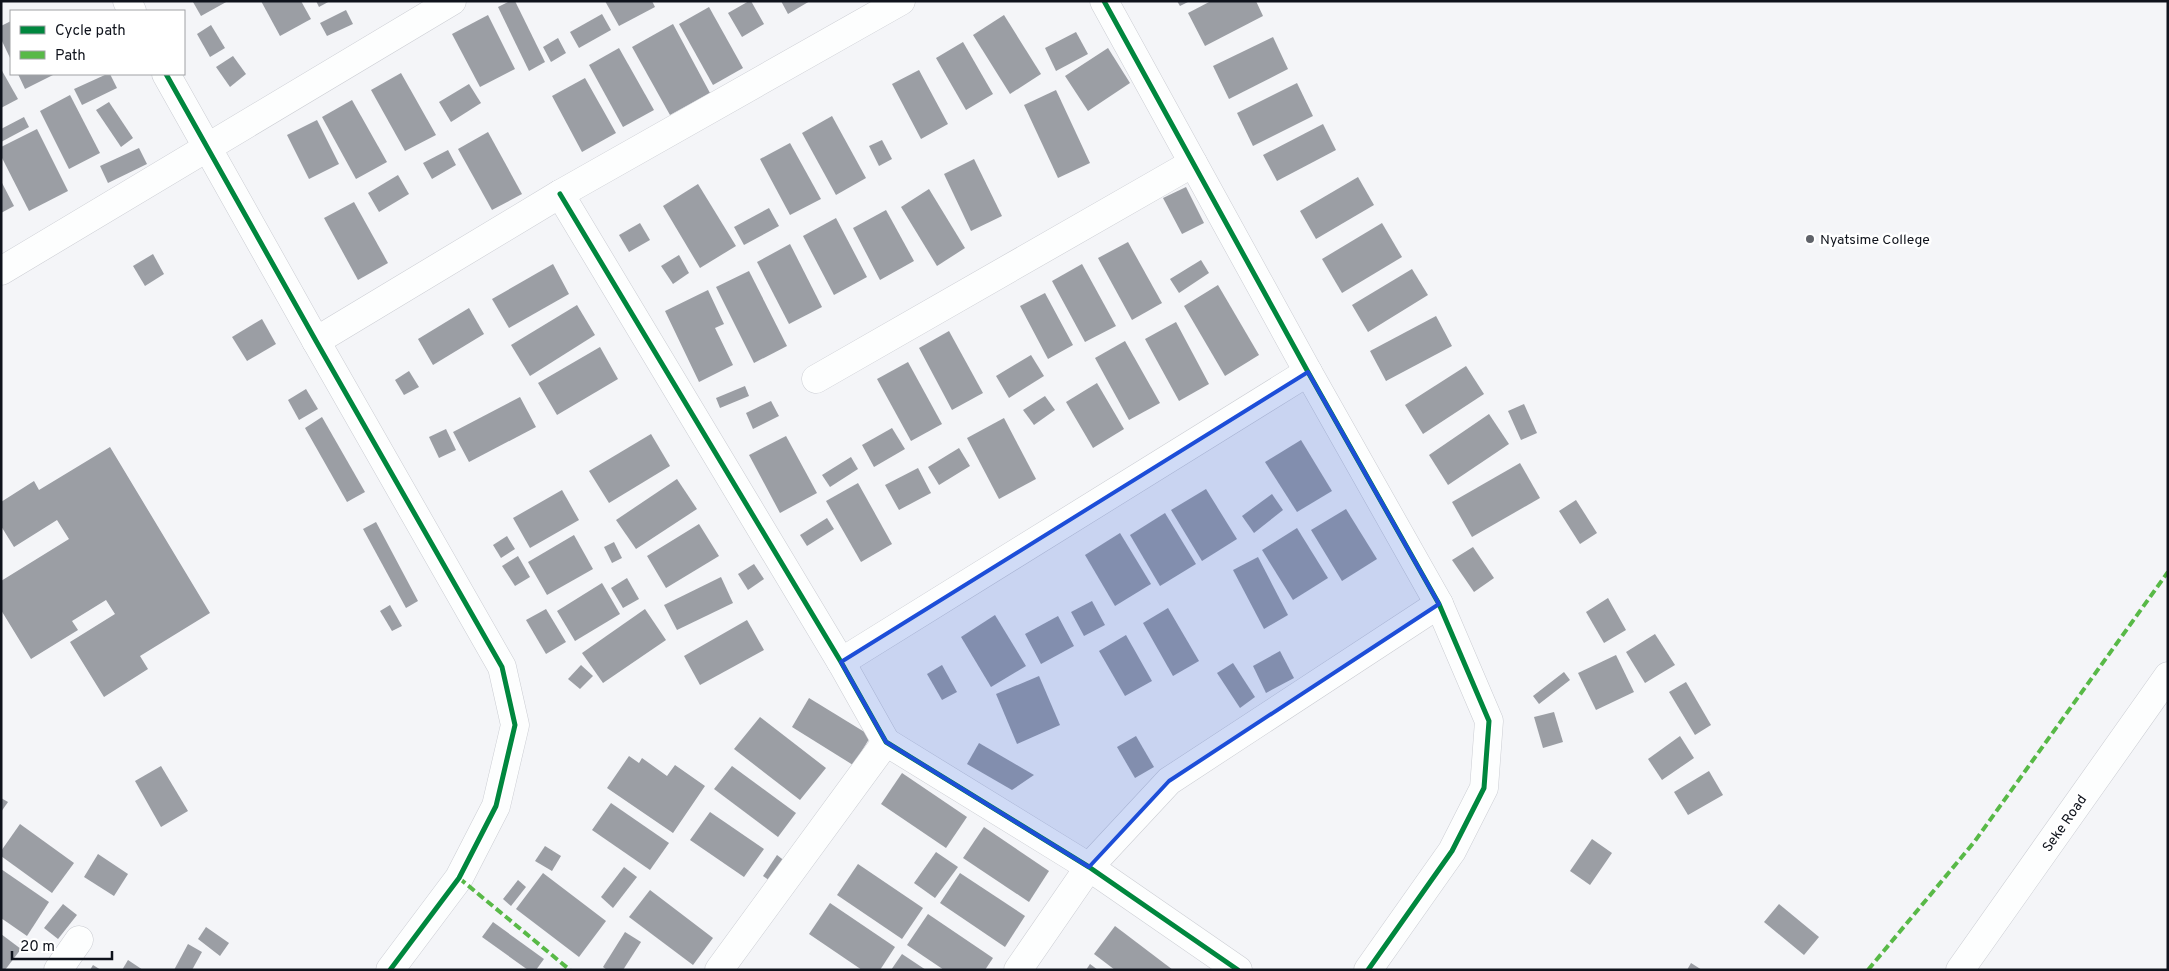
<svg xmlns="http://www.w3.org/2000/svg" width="2169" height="971" font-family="Overpass,sans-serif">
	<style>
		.building { fill: #9b9ea4 }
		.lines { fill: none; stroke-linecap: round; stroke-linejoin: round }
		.minor-casing { stroke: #cbcdd3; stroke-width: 29 }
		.primary-casing { stroke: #cbcdd3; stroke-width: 29 }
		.minor { stroke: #fdfefe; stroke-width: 28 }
		.primary { stroke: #fdfefe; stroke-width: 28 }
		.quiet { stroke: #58b947; stroke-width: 4; stroke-dasharray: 8 4; stroke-linecap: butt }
		.cycleway-casing { stroke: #fff; stroke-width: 8 }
		.cycleway { stroke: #00873e; stroke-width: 5 }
		.marked { fill: #1d4ed8; fill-opacity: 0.2; stroke: #1d4ed8; stroke-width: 4; stroke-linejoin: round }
		.poi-dot { fill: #5f6269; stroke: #fff; stroke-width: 2 }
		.labels { text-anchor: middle; stroke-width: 5; stroke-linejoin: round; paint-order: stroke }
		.poi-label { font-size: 14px; fill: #0f131c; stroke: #fff; text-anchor: start }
		.street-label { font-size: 14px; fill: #0f131c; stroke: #fff }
	</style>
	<rect width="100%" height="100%" fill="#f4f5f8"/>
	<g class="building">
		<path d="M195,1H228L201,16L193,2Z"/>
		<path d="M261,1H301L311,19L280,36Z"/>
		<path d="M316,1H330L319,7Z"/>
		<path d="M510,1H515L545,62L529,71L498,7Z"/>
		<path d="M605,1H652L655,7L619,26Z"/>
		<path d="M749,1H751L764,24L742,37L728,13Z"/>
		<path d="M781,1H810L788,14Z"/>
		<path d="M1177,1H1190L1180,6Z"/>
		<path d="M1211,1H1256L1263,16L1205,46L1188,13Z"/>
		<path d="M709,7L743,68L713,85L679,24Z"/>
		<path d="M346,10L353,24L327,36L320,23Z"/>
		<path d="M602,14L611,30L579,48L570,32Z"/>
		<path d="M488,15L515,69L480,87L452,34Z"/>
		<path d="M1004,15L1041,74L1010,94L973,35Z"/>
		<path d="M11,21V60L1,39V26Z"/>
		<path d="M673,24L710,93L670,115L632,47Z"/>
		<path d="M211,25L225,48L210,57L197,34Z"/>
		<path d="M1076,32L1088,54L1056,71L1045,48Z"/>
		<path d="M1273,37L1288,69L1229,99L1213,66Z"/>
		<path d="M558,38L566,53L551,62L543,47Z"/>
		<path d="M963,42L993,94L966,110L936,58Z"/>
		<path d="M619,48L654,110L623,127L589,65Z"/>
		<path d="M1108,48L1130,83L1088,111L1065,76Z"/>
		<path d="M233,56L246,74L230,87L216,67Z"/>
		<path d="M1,69L18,99L1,108Z"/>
		<path d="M919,70L948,124L921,139L892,84Z"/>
		<path d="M401,73L436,135L405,151L371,90Z"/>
		<path d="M18,74H55L25,89Z"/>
		<path d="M107,74H110L117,88L82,105L74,89Z"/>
		<path d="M585,78L616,133L582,152L552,96Z"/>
		<path d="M1297,83L1313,116L1253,146L1237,113Z"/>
		<path d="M469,84L481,103L451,122L439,102Z"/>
		<path d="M1056,90L1090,163L1058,178L1024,105Z"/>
		<path d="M70,95L100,153L69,169L40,111Z"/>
		<path d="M352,100L387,162L356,179L322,117Z"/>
		<path d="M109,102L133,138L121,147L96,110Z"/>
		<path d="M832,116L866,178L836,195L802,133Z"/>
		<path d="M24,117L29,127L1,142V129Z"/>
		<path d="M317,120L339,164L309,179L287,135Z"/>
		<path d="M1323,124L1336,150L1277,181L1263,155Z"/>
		<path d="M37,129L68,191L29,211L1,156V147Z"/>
		<path d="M488,132L522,194L492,210L458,149Z"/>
		<path d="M882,140L892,159L879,166L869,146Z"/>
		<path d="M790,143L821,199L790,215L760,159Z"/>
		<path d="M139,148L147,164L108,183L100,166Z"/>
		<path d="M448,150L456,165L432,179L423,163Z"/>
		<path d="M974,159L1002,216L971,231L944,174Z"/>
		<path d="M398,175L409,194L379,212L368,193Z"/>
		<path d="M1358,177L1374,205L1316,239L1300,211Z"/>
		<path d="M1,181L14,206L1,213Z"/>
		<path d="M698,184L736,246L700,268L663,206Z"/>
		<path d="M1186,187L1204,223L1182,234L1163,198Z"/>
		<path d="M929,189L965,248L937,266L901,207Z"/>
		<path d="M354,202L388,263L358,280L324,218Z"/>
		<path d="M769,208L779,226L744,245L734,227Z"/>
		<path d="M886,210L914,261L880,280L853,228Z"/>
		<path d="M836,218L867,277L834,295L803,236Z"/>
		<path d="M640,223L650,240L629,252L619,235Z"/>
		<path d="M1382,223L1402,257L1342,293L1322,259Z"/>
		<path d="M1128,242L1162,303L1132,320L1098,258Z"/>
		<path d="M790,244L822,307L789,324L757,262Z"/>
		<path d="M153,254L164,274L145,286L133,266Z"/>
		<path d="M679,255L689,273L673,284L661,266Z"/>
		<path d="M1201,260L1209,273L1179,293L1170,279Z"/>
		<path d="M553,264L569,294L509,328L492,299Z"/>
		<path d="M1082,264L1116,326L1085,342L1052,281Z"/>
		<path d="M1412,269L1428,295L1368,332L1352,305Z"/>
		<path d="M749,271L787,346L754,363L716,287Z"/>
		<path d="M1218,285L1259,355L1225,376L1184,306Z"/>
		<path d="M708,290L724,324L715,328L733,365L699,382L665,311Z"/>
		<path d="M1045,293L1073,345L1048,359L1020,306Z"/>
		<path d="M577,305L595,335L530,376L511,345Z"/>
		<path d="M469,308L484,334L433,365L418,339Z"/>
		<path d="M1436,316L1452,346L1386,381L1370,351Z"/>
		<path d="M262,319L276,344L247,361L232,337Z"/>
		<path d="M1176,322L1209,384L1179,401L1145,339Z"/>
		<path d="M949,331L983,393L952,410L919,348Z"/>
		<path d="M1125,341L1160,403L1129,420L1095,358Z"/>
		<path d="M600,347L618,379L557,415L538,383Z"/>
		<path d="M1031,355L1044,376L1009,398L996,376Z"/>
		<path d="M908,362L942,424L911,441L877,379Z"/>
		<path d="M1466,366L1484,394L1423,434L1405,405Z"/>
		<path d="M409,371L419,387L404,395L395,380Z"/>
		<path d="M1097,383L1124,429L1093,448L1066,402Z"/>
		<path d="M745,386L749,396L720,408L716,398Z"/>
		<path d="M306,389L318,409L299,420L288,400Z"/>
		<path d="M1045,396L1055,410L1034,425L1023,410Z"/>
		<path d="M520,397L536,427L469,462L453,432Z"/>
		<path d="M771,401L779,416L753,429L746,413Z"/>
		<path d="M1524,404L1537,433L1521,440L1508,411Z"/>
		<path d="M1489,414L1509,444L1448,485L1429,455Z"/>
		<path d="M322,417L365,492L347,502L305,428Z"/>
		<path d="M1004,418L1036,479L999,499L967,438Z"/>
		<path d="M892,428L905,449L874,467L862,445Z"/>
		<path d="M446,429L456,450L439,458L429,437Z"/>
		<path d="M651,434L670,466L609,503L589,471Z"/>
		<path d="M786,436L817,493L780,513L749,455Z"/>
		<path d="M1301,440L1332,491L1297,512L1265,462Z"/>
		<path d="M110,447L210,613L140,656L148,669L104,697L70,642L115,614L106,600L72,621L78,630L31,659L1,610V581L69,539L57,520L14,547L1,526V502L34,481L39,490Z"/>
		<path d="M959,448L970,466L939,485L928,467Z"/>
		<path d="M851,457L858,469L830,487L822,475Z"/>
		<path d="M1520,463L1540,498L1472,537L1452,502Z"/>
		<path d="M918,468L931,493L899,510L885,485Z"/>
		<path d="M677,479L697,509L636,549L616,520Z"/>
		<path d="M858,483L892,544L861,562L826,501Z"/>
		<path d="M1206,489L1237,539L1202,561L1171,510Z"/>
		<path d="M562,490L579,520L530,548L513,518Z"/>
		<path d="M1272,494L1283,510L1254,533L1242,516Z"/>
		<path d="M1576,500L1597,533L1580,544L1559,511Z"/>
		<path d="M1346,509L1377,559L1342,581L1311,530Z"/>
		<path d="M1165,513L1196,564L1160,586L1130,535Z"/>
		<path d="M827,518L834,529L807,546L800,535Z"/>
		<path d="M376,522L418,601L406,608L363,529Z"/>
		<path d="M699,524L719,556L666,588L647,556Z"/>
		<path d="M1297,528L1328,578L1293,600L1262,550Z"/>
		<path d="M1120,533L1151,584L1115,606L1085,555Z"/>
		<path d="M574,535L593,569L547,595L528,562Z"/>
		<path d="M507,536L515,549L501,558L493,545Z"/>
		<path d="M614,542L622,558L612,563L604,547Z"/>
		<path d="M1473,547L1494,578L1474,592L1452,560Z"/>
		<path d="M518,556L530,577L515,586L502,566Z"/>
		<path d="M1258,557L1288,615L1264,629L1233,570Z"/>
		<path d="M754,564L764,579L748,590L738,574Z"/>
		<path d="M721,577L733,603L677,630L664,605Z"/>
		<path d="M627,578L639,599L623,608L611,588Z"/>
		<path d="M602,583L620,614L575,641L557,611Z"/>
		<path d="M1608,598L1626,630L1604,643L1586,612Z"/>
		<path d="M1092,601L1105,625L1084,636L1071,612Z"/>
		<path d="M390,605L402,626L392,631L380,611Z"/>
		<path d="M1168,608L1199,661L1173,676L1143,623Z"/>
		<path d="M546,609L566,642L546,654L526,620Z"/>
		<path d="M645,609L666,640L603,683L582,653Z"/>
		<path d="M995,615L1026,666L991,687L961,637Z"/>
		<path d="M1058,616L1074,646L1041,664L1025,634Z"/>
		<path d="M747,620L764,650L700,685L684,656Z"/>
		<path d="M1655,634L1675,665L1645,683L1626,652Z"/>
		<path d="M1126,635L1152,681L1125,696L1099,651Z"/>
		<path d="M1280,651L1294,678L1266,693L1253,666Z"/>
		<path d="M1616,655L1634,692L1596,710L1578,673Z"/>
		<path d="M1233,663L1255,697L1240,708L1217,673Z"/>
		<path d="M581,665L593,676L580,689L568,679Z"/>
		<path d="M942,665L957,692L942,700L927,674Z"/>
		<path d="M1564,672L1570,680L1539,704L1533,696Z"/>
		<path d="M1039,676L1060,725L1017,744L996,694Z"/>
		<path d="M1686,682L1711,725L1695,735L1669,692Z"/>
		<path d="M809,698L871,736L853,765L792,727Z"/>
		<path d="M1554,712L1563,742L1543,748L1534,717Z"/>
		<path d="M760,717L826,768L800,800L734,749Z"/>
		<path d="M1136,736L1154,767L1135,778L1117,747Z"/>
		<path d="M1680,736L1694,758L1662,780L1648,759Z"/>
		<path d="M979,743L1034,775L1012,790L967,764Z"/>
		<path d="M629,756L639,763L642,758L667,776L675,765L705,786L673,833L607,788Z"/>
		<path d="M161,766L188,811L161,827L135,781Z"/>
		<path d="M732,766L796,813L778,837L714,789Z"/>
		<path d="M1709,771L1723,795L1688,815L1674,792Z"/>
		<path d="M902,773L967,817L946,848L881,804Z"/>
		<path d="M1,798L8,802L1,812Z"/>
		<path d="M611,803L669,843L650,870L592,830Z"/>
		<path d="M710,812L764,849L744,877L690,840Z"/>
		<path d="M20,824L74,863L52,893L1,856V851Z"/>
		<path d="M984,827L1049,871L1029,902L963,858Z"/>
		<path d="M1592,839L1612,853L1590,885L1570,871Z"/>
		<path d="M545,846L561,856L552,871L535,861Z"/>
		<path d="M936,852L958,867L935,898L914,883Z"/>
		<path d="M98,854L128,874L114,896L84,877Z"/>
		<path d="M777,855L790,865L776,885L763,876Z"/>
		<path d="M858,864L923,908L902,939L837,895Z"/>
		<path d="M624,867L637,877L613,908L601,897Z"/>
		<path d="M1,869L49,902L27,936L1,918Z"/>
		<path d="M543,873L606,921L579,957L516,909Z"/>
		<path d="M960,873L1025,916L1005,947L940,903Z"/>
		<path d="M518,880L526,887L511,906L503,899Z"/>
		<path d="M650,890L713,938L693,965L629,917Z"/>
		<path d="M830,903L895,947L880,970H862L809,934Z"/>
		<path d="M63,904L77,915L58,939L44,928Z"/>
		<path d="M1779,904L1819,937L1804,955L1764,922Z"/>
		<path d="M928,914L993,958L985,970H944L907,945Z"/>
		<path d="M493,922L544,959L536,970H528L482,937Z"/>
		<path d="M1115,926L1173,970H1115L1094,954Z"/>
		<path d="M206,927L229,943L220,956L198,939Z"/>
		<path d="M625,932L641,942L623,970H607L603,967Z"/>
		<path d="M1,934L21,949L5,970H1Z"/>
		<path d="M188,944L202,952L192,970H174Z"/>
		<path d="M902,954L926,970H891Z"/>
		<path d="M128,960L143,970H122Z"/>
		<path d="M1691,963L1702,970H1687Z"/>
		<path d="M1090,964L1098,970H1086Z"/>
		<path d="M93,965L101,970H90Z"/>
	</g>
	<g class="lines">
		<defs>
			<g id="minor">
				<path d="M127,1L132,11"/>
				<path d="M1104,1L1308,372L1439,604L1489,721L1484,788L1452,851L1368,970"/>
				<path d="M166,74L316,341L502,667L515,725L496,806L459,878L390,970"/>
				<path d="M560,194L841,662L886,742L1089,867L1238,970"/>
				<path d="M1,271L452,1"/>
				<path d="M316,341L560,194L901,1"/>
				<path d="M816,379L1193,163"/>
				<path d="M841,662L1308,372"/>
				<path d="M58,970L79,940"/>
				<path d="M719,970L886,742"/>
				<path d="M1018,970L1089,867L1169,781L1439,604"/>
			</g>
			<path id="primary" d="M1960,970L2168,676"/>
		</defs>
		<use href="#minor" class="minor-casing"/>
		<use href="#primary" class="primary-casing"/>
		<use href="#minor" class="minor"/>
		<use href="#primary" class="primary"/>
		<g class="quiet">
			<path d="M459,878L570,970"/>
			<path d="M1868,970L1975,841L2168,572"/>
		</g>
		<defs>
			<g id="cycleway">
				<path d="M1104,1L1308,372L1439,604L1489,721L1484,788L1452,851L1368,970"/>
				<path d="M166,74L316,341L502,667L515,725L496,806L459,878L390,970"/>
				<path d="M560,194L841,662L886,742L1089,867L1238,970"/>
			</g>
		</defs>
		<use href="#cycleway" class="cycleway-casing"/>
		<use href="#cycleway" class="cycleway"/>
	</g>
	<path class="marked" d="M1308,372L1439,604L1169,781L1089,867L886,742L841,662Z"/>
	<circle class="poi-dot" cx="1810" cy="239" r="5"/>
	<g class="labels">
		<g class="poi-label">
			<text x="1820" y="244">Nyatsime College</text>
		</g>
		<g class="street-label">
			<text transform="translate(2064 823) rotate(-55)" y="5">Seke Road</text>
		</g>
	</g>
	<rect width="2169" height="971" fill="none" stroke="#0f131c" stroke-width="5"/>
	<rect x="10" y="10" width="175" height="65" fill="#ffffff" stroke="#9fa1a4"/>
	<rect x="20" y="26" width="25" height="8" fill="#00873e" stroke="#9fa1a4"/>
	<text x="55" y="35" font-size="15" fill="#0f131c">Cycle path</text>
	<rect x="20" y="51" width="25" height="8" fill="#58b947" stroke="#9fa1a4"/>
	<text x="55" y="60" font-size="15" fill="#0f131c">Path</text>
	<path d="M12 951v8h100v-8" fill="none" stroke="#0f131c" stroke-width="2.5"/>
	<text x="20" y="951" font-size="15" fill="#0f131c" stroke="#ffffff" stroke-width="4" paint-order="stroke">20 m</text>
</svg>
